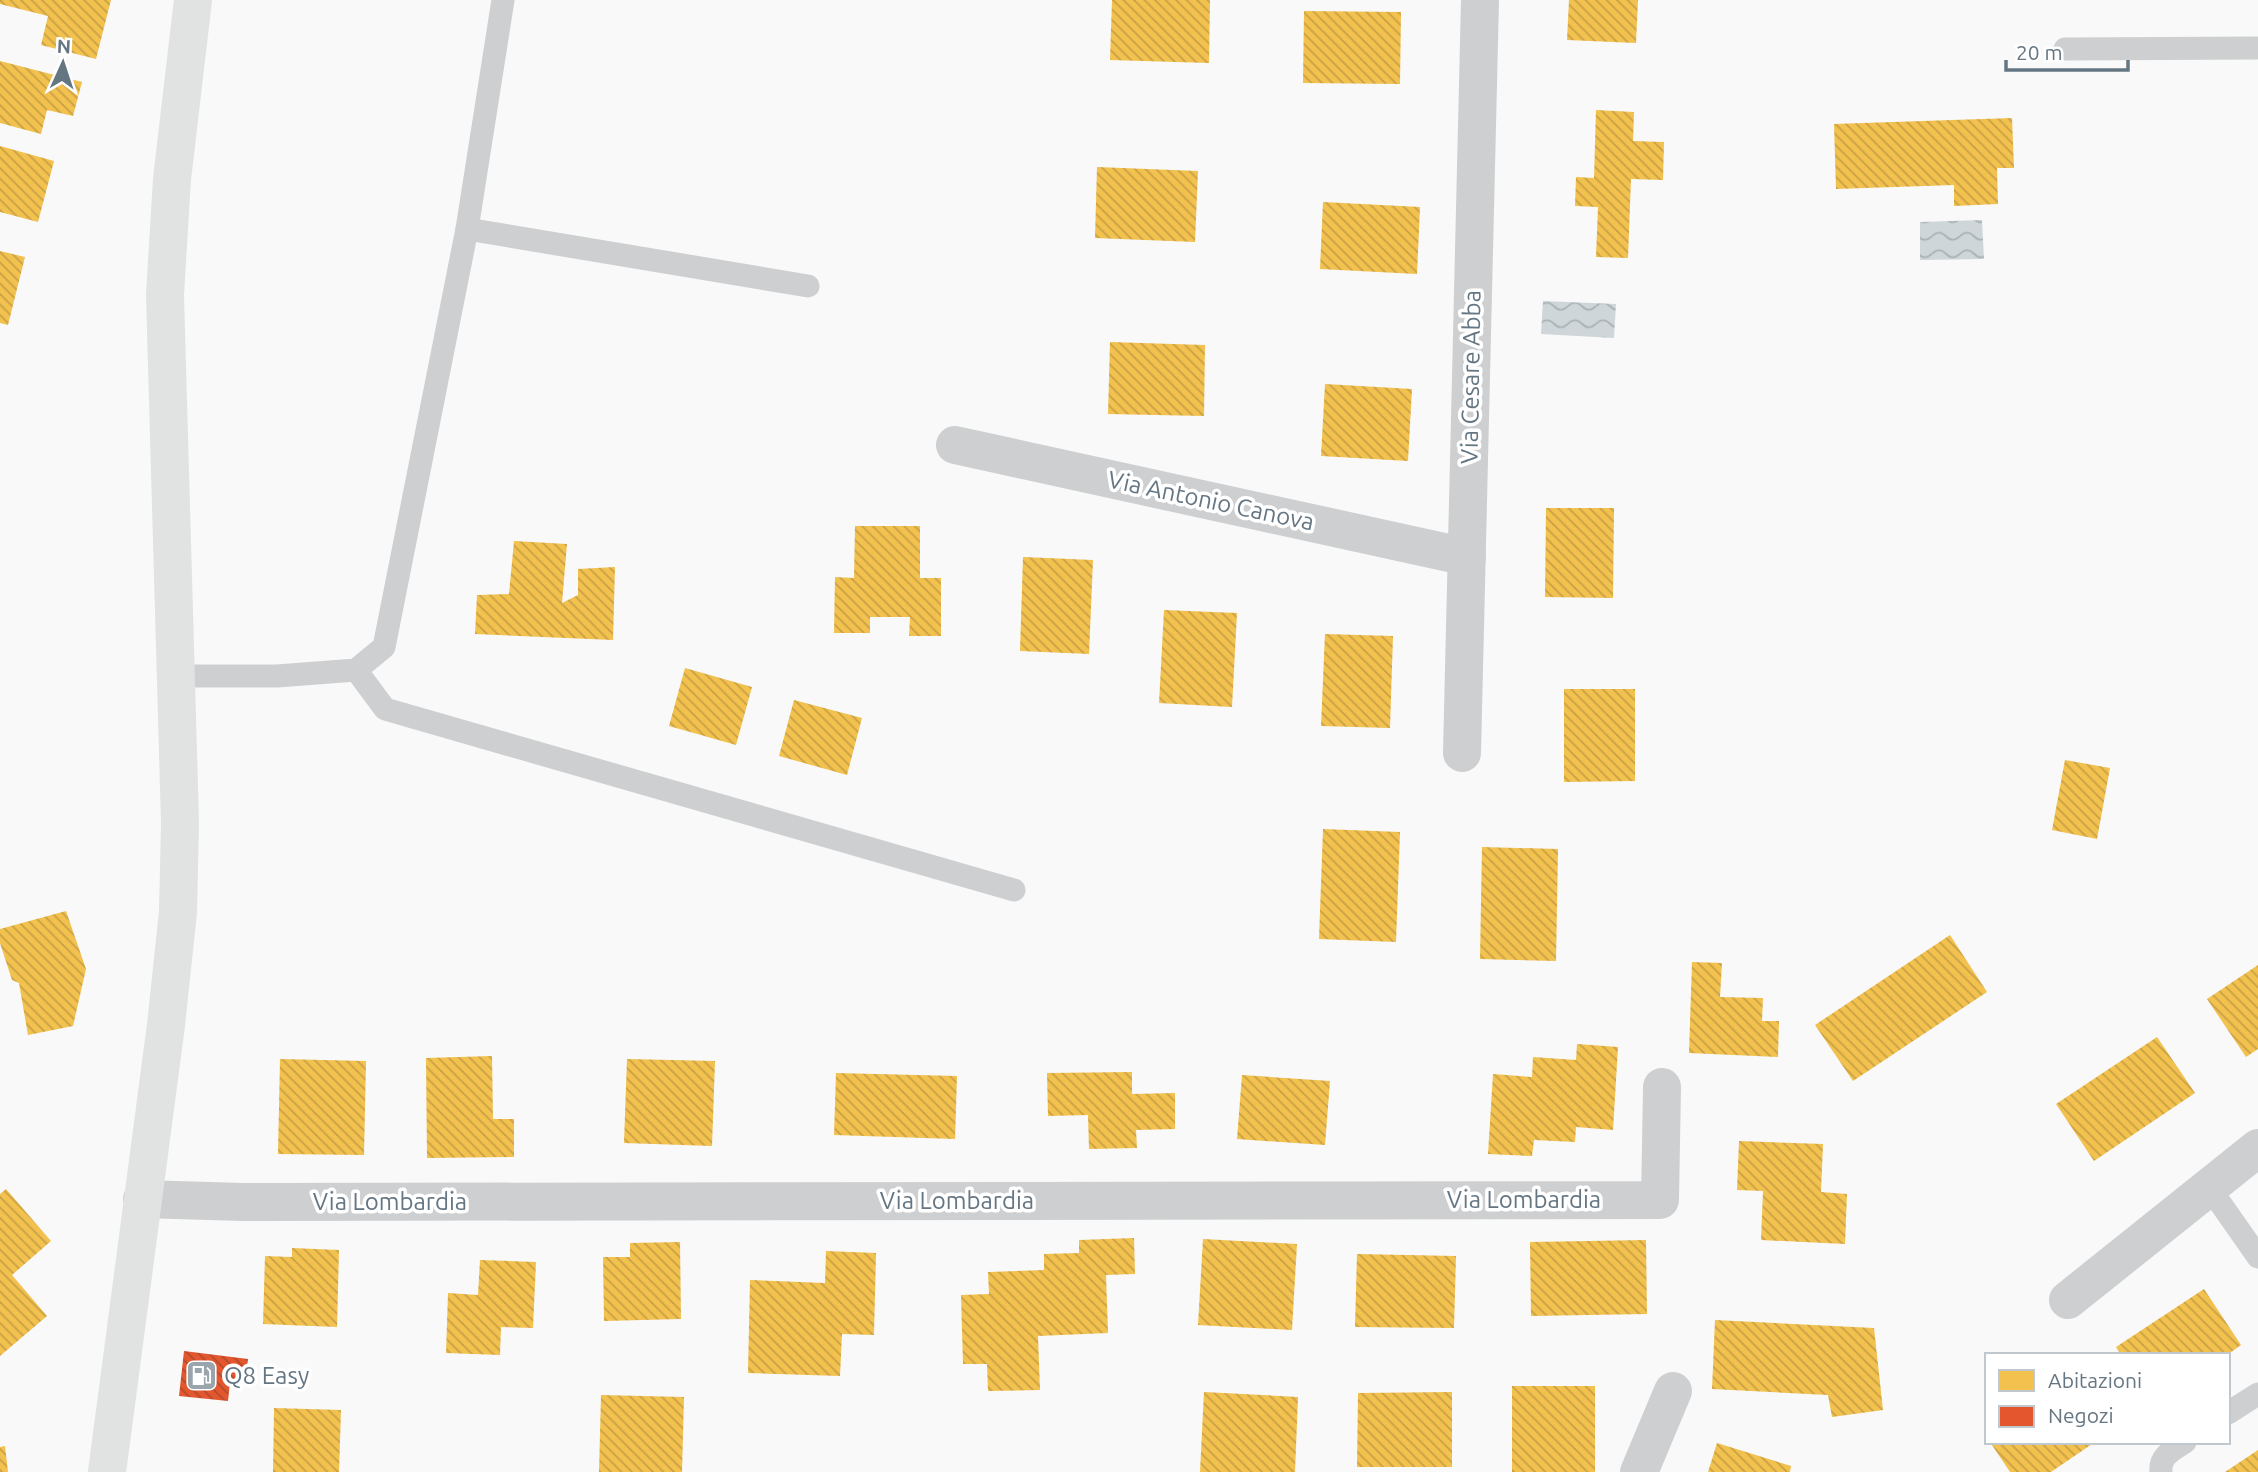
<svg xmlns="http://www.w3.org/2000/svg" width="2258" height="1472" font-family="Ubuntu,sans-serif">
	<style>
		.water { fill: url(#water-waves) }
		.homes { fill: url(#homes-back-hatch) }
		.shops { fill: url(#shops-back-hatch) }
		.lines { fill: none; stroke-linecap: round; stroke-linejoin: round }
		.service { stroke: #cecfd0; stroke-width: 23 }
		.minor { stroke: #cecfd0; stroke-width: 38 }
		.secondary { stroke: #e1e2e2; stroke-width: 38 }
		.labels { text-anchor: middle; stroke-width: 7; stroke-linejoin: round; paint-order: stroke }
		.street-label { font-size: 24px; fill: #657683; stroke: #fff }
		.poi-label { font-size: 24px; fill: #657683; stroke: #fff; text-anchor: start }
	</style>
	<defs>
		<pattern id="water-waves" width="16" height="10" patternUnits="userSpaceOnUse" patternTransform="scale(1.75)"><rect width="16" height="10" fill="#ced6d9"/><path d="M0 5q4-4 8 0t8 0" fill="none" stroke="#abb2b5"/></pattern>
		<pattern id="homes-back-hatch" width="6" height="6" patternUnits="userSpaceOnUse" patternTransform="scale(1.75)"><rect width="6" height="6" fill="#f2c14e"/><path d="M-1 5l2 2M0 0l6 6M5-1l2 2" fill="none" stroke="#c8a146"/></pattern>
		<pattern id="shops-back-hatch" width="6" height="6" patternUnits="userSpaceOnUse" patternTransform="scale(1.75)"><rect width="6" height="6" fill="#e4572e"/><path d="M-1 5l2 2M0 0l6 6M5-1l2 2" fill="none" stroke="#b24a2c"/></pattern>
	</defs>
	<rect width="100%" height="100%" fill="#f9f9f9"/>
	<g class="water">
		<path d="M1982,220L1984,259L1920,260V222Z"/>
		<path d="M1543,301L1616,304L1614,338L1541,334Z"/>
	</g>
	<g class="homes">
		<path d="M0,0H111L96,59L41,45L48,16L0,4Z"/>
		<path d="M1112,0H1210L1209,63L1110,60Z"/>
		<path d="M1569,0H1638L1636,43L1567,40Z"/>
		<path d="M1304,11L1401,12L1400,84L1303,83Z"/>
		<path d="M0,61L82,82L73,116L47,110L41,134L0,123Z"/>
		<path d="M1596,110L1634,112L1633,141L1664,142L1663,180L1631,179L1628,258L1596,257L1598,207L1575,206L1576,177L1594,178Z"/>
		<path d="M2012,118L2014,168H1997L1998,204L1954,206V185L1836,189L1834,124Z"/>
		<path d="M0,146L54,161L38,222L0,212Z"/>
		<path d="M1097,167L1198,171L1195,242L1095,238Z"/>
		<path d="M1323,202L1420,207L1417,274L1320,269Z"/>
		<path d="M0,251L25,257L8,325L0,323Z"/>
		<path d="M1110,342L1205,345L1204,416L1108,414Z"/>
		<path d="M1325,384L1412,389L1408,461L1321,456Z"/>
		<path d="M1546,508H1614L1613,598L1545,597Z"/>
		<path d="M855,526H920V578H941V636H909L910,617H870V633H834L835,577L854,578Z"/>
		<path d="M514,541L567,544L562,603L578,595V569L615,567L613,640L475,634L477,595L509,594Z"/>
		<path d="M1023,557L1093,560L1089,654L1020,651Z"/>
		<path d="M1164,610L1237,613L1232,707L1159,703Z"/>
		<path d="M1325,634L1393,636L1390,728L1321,726Z"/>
		<path d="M685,668L752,687L736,745L669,726Z"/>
		<path d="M1564,689H1635V781L1564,782Z"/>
		<path d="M794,700L862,718L847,775L779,756Z"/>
		<path d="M2065,760L2110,768L2097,839L2052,830Z"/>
		<path d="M1323,829L1400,832L1396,942L1319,939Z"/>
		<path d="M1482,847L1558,849L1556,961L1480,959Z"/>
		<path d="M66,911L86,969L73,1026L28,1035L19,983L12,980L0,943V929Z"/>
		<path d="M1950,935L1987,992L1853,1081L1815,1025Z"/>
		<path d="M1692,962L1722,963L1720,997L1763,998L1762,1021H1779L1778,1057L1689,1053Z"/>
		<path d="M2258,965V1049L2246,1057L2207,999Z"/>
		<path d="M2157,1037L2195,1093L2094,1161L2056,1104Z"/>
		<path d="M1577,1044L1618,1047L1613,1130L1576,1127L1575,1142L1534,1140L1532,1156L1488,1154L1493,1074L1532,1077L1533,1057L1576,1060Z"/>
		<path d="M492,1056L493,1119H514V1157L427,1158L426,1058Z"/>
		<path d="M280,1059L366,1061L364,1155L278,1154Z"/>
		<path d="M627,1059L715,1061L712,1146L624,1143Z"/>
		<path d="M1132,1072V1094L1175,1093V1129L1136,1130L1137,1148L1089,1149L1088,1115L1048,1116L1047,1073Z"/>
		<path d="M836,1073L957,1076L955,1139L834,1135Z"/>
		<path d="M1242,1075L1330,1081L1325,1145L1237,1139Z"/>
		<path d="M1739,1141L1823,1144L1821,1192L1847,1194L1845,1244L1761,1240L1763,1191L1737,1190Z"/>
		<path d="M6,1189L51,1241L12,1275L47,1316L0,1356V1194Z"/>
		<path d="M1134,1238L1135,1274L1106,1275L1108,1333L1038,1336L1040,1390L988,1391L987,1364H963L961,1295L989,1294L988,1272L1044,1270V1254L1079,1253V1240Z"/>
		<path d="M1203,1239L1297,1244L1292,1330L1198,1325Z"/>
		<path d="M1646,1240L1647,1314L1531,1316L1530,1242Z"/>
		<path d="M680,1242L681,1319L604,1321L603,1257H630V1243Z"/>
		<path d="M292,1248L339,1250L337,1327L263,1324L265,1256L292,1257Z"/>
		<path d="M826,1251L876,1253L874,1335L842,1334L840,1376L748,1373L750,1280L825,1283Z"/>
		<path d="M1357,1254L1456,1256L1454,1328L1355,1327Z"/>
		<path d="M480,1260L536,1262L533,1328L501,1327L500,1355L446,1353L448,1293L478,1295Z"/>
		<path d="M2204,1289L2241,1345L2227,1355H2121L2116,1347Z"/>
		<path d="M1715,1320L1874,1328L1883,1410L1832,1417L1828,1395L1712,1389Z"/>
		<rect x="1512" y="1386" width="83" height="86"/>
		<path d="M1204,1392L1298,1397L1295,1472H1200Z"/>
		<path d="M1452,1392V1467H1357L1358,1393Z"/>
		<path d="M601,1395L684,1397L682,1472H599Z"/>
		<path d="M274,1408L341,1410L339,1472H273Z"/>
		<path d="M1990,1442H2095L2051,1472H2010Z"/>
		<path d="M1717,1443L1791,1466L1790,1472H1708Z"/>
		<path d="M5,1446L8,1472H0V1447Z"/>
		<path d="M2258,1450V1472H2225Z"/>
	</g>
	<path class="shops" d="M184,1351L248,1359L245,1383L230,1382L228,1401L179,1396Z"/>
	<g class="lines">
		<g class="service">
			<path d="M2065,49L2258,48"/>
			<path d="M467,229L808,286"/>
			<path d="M356,670L385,709L1014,890"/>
			<path d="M175,676H277L356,670L384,647L467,229L503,0"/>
			<path d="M2209,1187L2258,1257"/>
			<path d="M2228,1413L2258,1394"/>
			<path d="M2161,1472C2159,1456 2173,1450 2185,1442"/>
		</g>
		<g class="minor">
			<path d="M955,445L1467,557"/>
			<path d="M1462,753L1480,0"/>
			<path d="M142,1199L243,1202L1660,1200L1662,1087"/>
			<path d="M2068,1300L2258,1148"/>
			<path d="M1639,1472L1673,1391"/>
		</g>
		<path class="secondary" d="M107,1472L166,1025L178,912L180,823L165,295L172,179L193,0"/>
	</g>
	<defs>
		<symbol id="fuel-square" viewBox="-11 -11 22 22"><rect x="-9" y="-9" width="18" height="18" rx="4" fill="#99a4ac" stroke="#fff"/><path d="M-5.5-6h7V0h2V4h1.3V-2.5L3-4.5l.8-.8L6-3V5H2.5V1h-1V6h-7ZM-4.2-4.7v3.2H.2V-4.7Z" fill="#fff"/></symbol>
	</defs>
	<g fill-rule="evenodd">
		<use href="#fuel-square" x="184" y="1358" width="35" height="35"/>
	</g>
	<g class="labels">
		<g class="street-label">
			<text transform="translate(1471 377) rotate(-89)" y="8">Via Cesare Abba</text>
			<text transform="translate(1211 501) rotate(12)" y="8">Via Antonio Canova</text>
			<text x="1524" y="1208">Via Lombardia</text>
			<text x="957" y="1209">Via Lombardia</text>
			<text x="390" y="1210">Via Lombardia</text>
		</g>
		<g class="poi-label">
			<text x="224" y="1384">Q8 Easy</text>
		</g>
	</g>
	<rect x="1985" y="1353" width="245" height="91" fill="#ffffff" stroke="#c1c8cd" stroke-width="2"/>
	<rect x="1999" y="1370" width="35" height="21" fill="#f2c14e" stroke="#c1c8cd" stroke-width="2"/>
	<text x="2048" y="1388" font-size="21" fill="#657683">Abitazioni</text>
	<rect x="1999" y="1406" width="35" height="21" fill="#e4572e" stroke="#c1c8cd" stroke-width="2"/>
	<text x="2048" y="1423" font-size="21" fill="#657683">Negozi</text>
	<g transform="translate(63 63) rotate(3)" stroke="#ffffff" stroke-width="5" paint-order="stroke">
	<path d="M0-5L12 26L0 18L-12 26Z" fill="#657683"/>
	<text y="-10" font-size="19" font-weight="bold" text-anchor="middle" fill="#657683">N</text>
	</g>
	<path d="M2006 60v10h122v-10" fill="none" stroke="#657683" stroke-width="3.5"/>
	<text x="2016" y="60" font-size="21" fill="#657683" stroke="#ffffff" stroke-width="5" paint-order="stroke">20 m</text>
</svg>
